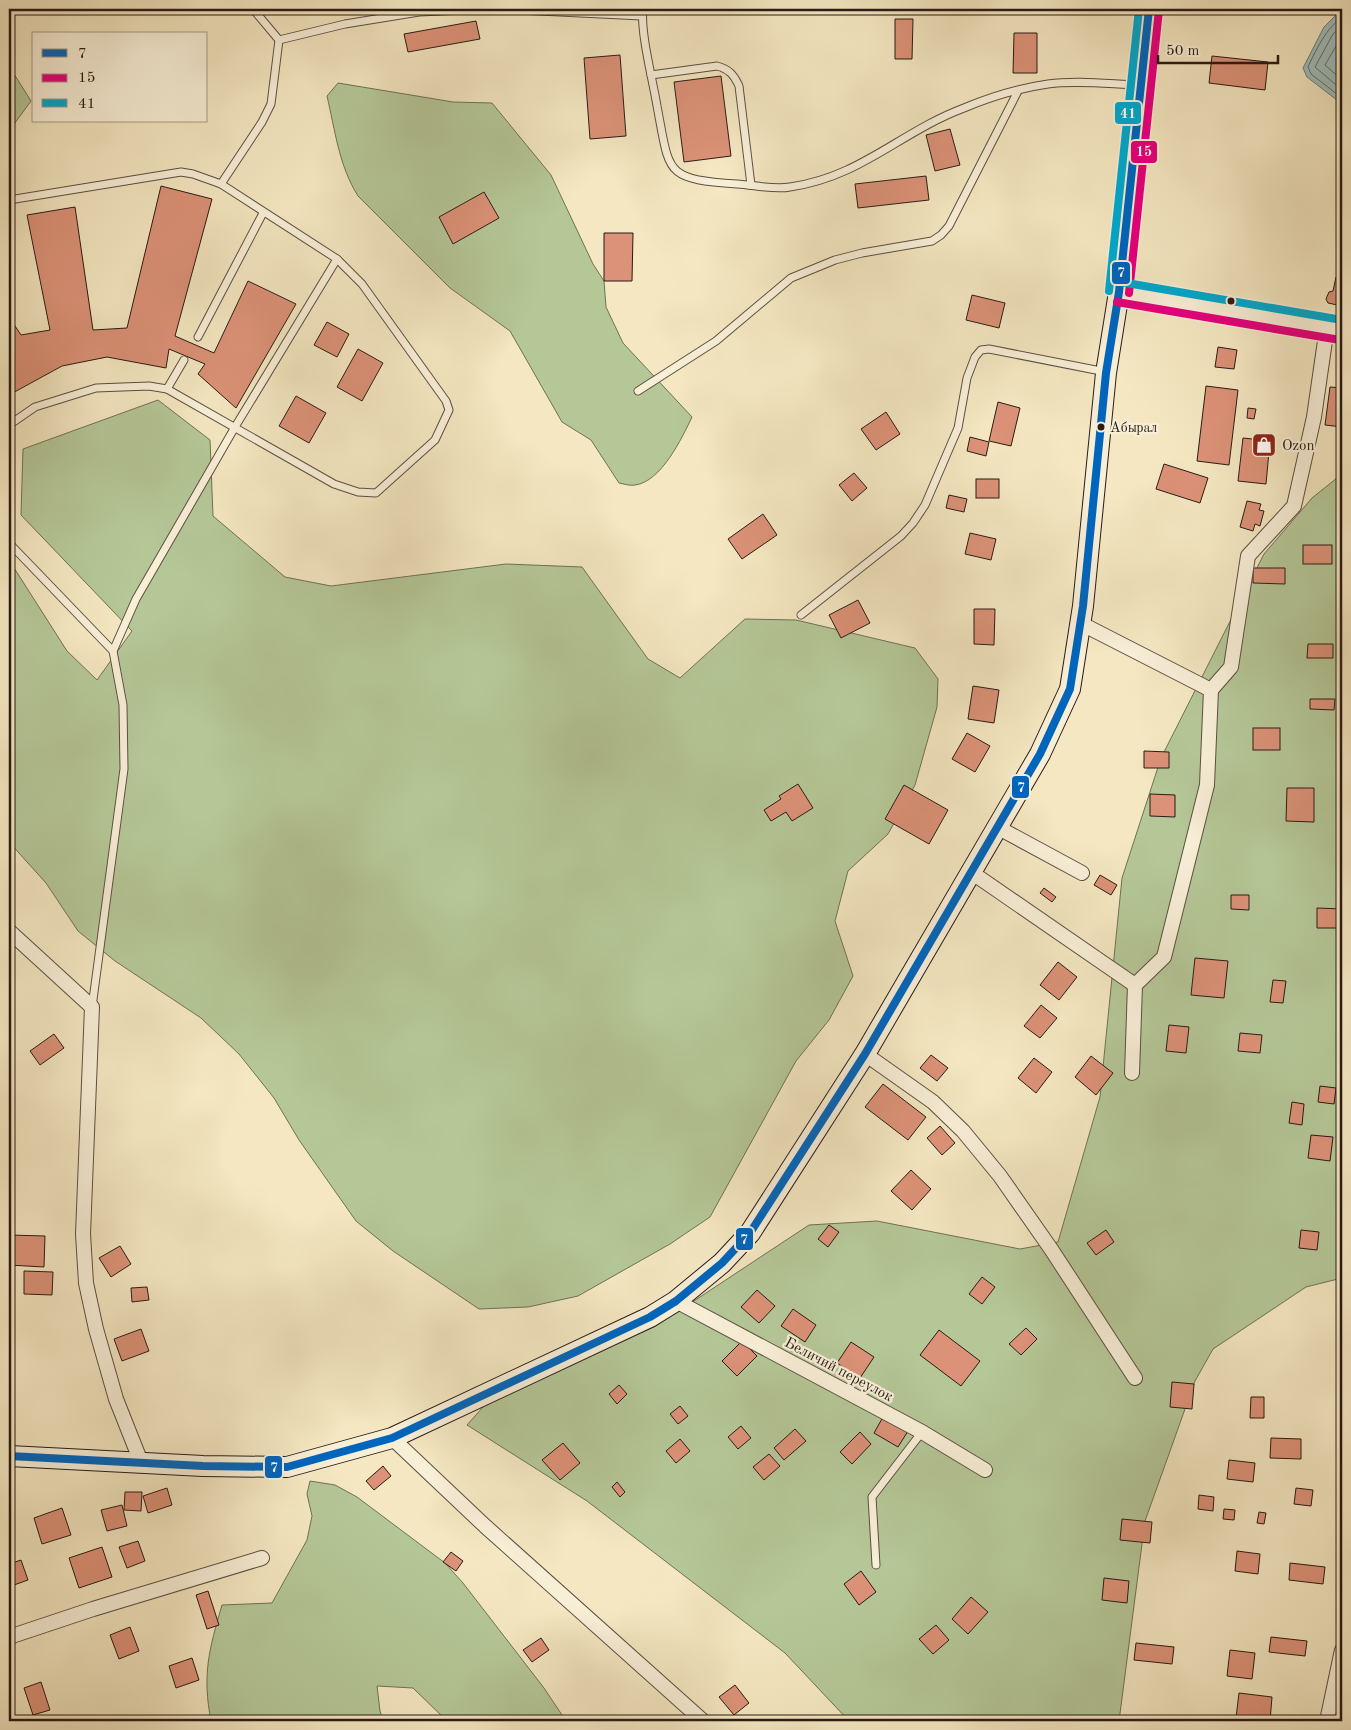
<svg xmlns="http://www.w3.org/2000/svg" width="1351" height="1730" font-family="'Old Standard TT',serif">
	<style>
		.green { fill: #b5c797; stroke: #6f7156 }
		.water { fill: #9ebebb; stroke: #6f7d79 }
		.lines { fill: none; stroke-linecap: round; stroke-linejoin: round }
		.shore { stroke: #646c68; stroke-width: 1 }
		.building { fill: #dc9278; stroke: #291b16 }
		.service-casing { stroke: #5c4e41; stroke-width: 9 }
		.minor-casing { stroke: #5c4e41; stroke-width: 16 }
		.secondary-casing { stroke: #291b16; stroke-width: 22 }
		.service { stroke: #f8efd7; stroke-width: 7 }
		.minor { stroke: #f8efd7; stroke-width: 14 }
		.secondary { stroke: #f8efd7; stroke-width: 20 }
		.bus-1-casing { stroke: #f8efd7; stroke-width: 11 }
		.bus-2-casing { stroke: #f8efd7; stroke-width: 11 }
		.bus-3-casing { stroke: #f8efd7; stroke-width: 11 }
		.bus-1 { stroke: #0065bd; stroke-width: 8 }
		.bus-2 { stroke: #e5007d; stroke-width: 8 }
		.bus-3 { stroke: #00a9ce; stroke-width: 8 }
		.bus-dot { fill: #291b16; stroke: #f8efd7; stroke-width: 2 }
		.labels { text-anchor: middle; stroke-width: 4.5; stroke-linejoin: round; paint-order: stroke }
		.bus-label { font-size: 14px; fill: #291b16; stroke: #f8efd7; text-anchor: start }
		.poi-label { font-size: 15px; fill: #291b16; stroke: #f8efd7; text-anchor: start }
		.street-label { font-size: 15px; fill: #291b16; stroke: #f8efd7 }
		.line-badge { stroke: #f8efd7; stroke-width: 2 }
		.badge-label { font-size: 14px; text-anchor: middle; font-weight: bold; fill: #fff }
	</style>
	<rect width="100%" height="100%" fill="#f4e7c1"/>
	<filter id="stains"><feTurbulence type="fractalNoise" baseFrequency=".004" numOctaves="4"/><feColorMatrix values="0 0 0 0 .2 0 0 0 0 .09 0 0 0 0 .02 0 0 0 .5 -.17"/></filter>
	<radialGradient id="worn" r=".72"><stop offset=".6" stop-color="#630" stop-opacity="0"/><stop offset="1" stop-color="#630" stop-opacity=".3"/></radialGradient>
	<g class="green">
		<path d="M9,66L31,101L9,131Z"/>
		<path d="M338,83L453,102L492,103L551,175L593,264L604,281L606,307L623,343L692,417C682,438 661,482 635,485C630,486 624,484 619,483L591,440L562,422L510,331L450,288L358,196C339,166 335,130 327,96Z"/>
		<path d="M158,400L210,440L213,516L285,577L331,586L506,564L582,567L648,659L680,678L745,619L796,620L915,648L938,679L937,707L915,785L888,834L848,871L835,921L853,976L829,1020L796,1061L710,1217L670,1244L578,1296L528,1307L479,1309L393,1251L356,1221L299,1140L274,1098L239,1054L201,1018L115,961L78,931L46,883L9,842V560L67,651L97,680L132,631L21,515L23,449Z"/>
		<path d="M1342,474V1278L1306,1287L1213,1349L1195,1381L1145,1521L1119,1721H849L785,1653L587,1501L467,1425L492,1397L656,1326L809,1225L877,1221L1020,1249L1058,1242L1100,1097L1122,878L1161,758L1264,554L1312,498Z"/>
		<path d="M310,1481L335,1485L357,1497L445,1563L463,1583L544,1688L566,1721H447L413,1688L377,1686L380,1711L383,1721H211C202,1674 209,1650 222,1605L272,1603L307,1540L312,1516L307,1494Z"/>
	</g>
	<path class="water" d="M1337,14L1342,15V104L1307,77L1303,68L1324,27Z"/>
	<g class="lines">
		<g class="shore">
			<path d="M1342,20C1329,21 1313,56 1308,67L1311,74L1342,98"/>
			<path d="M1342,26L1333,34L1315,67L1342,90"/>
			<path d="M1342,36L1325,65L1342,80"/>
		</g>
	</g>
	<g class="building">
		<path d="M895,19H913L912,59H895Z"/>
		<path d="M476,21L480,39L408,52L404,34Z"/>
		<path d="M1014,33H1037V73H1013Z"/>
		<path d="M620,55L626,136L590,139L584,58Z"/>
		<path d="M1212,56L1268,62L1265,90L1209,83Z"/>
		<path d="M721,76L731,156L684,162L674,82Z"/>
		<path d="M950,129L960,165L935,171L926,135Z"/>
		<path d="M926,176L929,200L858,208L855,184Z"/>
		<path d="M161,186L212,199L175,336L214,353L248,281L296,304L236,408L198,374L205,364L169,349L166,368L107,357L62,366L9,395V317L21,335L50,330L27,215L75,207L93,330L127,328Z"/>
		<path d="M484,192L499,218L453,244L439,217Z"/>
		<path d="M604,233H633L632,281H604Z"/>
		<path d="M1336,277L1342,278V306L1328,303L1326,299L1329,292L1333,291Z"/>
		<path d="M972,295L1005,303L999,328L966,320Z"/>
		<path d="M327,322L349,334L337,357L314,345Z"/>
		<path d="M1218,347L1237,350L1234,369L1215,367Z"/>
		<path d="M358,349L383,363L362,401L337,387Z"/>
		<path d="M1206,386L1238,390L1229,465L1197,461Z"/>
		<path d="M1330,387L1342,388V427L1325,425Z"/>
		<path d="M296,396L326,413L309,443L279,426Z"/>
		<path d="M998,402L1020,408L1011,446L989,441Z"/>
		<path d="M1248,408L1256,409L1254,419L1247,418Z"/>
		<path d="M886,412L900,434L876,450L861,429Z"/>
		<path d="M970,437L989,442L986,456L967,451Z"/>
		<path d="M1243,438L1270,441L1266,484L1238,481Z"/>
		<path d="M1164,464L1208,478L1200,503L1156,489Z"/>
		<path d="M854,473L867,488L852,501L839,485Z"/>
		<rect x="976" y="479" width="23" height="19"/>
		<path d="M949,495L967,499L964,512L946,508Z"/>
		<path d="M1247,501L1261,504L1259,510L1264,511L1260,526L1255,524L1253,531L1240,527Z"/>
		<path d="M763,514L777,535L742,559L728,539Z"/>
		<path d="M970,533L996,539L991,560L965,554Z"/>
		<rect x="1303" y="545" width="29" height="19"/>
		<path d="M1253,568H1285V584L1253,583Z"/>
		<path d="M858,600L870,623L841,638L829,615Z"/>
		<path d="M974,609H995L994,645L974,644Z"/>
		<path d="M1308,644H1333V658H1307Z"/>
		<path d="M973,686L999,690L994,723L968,719Z"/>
		<path d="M1310,699H1335L1334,710L1310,709Z"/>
		<rect x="1253" y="728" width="27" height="22"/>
		<path d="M967,733L990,746L975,772L952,759Z"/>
		<path d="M1144,751L1169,752V768H1144Z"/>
		<path d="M798,784L813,808L792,821L786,812L771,821L764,810L781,799L779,796Z"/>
		<path d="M904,785L948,810L929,844L885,819Z"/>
		<path d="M1287,788H1314V822L1286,821Z"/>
		<path d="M1150,794L1175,795V817L1150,816Z"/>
		<path d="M1100,875L1117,885L1111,895L1094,885Z"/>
		<path d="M1044,888L1056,897L1052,902L1040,893Z"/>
		<path d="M1231,895H1249V910L1231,909Z"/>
		<path d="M1317,908L1342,909V928H1317Z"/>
		<path d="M1195,958L1228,961L1224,998L1191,995Z"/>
		<path d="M1058,962L1077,977L1059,1000L1040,985Z"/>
		<path d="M1273,980L1286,981L1283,1003L1270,1002Z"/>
		<path d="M1041,1005L1057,1018L1040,1038L1024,1026Z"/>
		<path d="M1169,1025L1189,1027L1186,1053L1166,1051Z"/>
		<path d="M1240,1033L1262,1035L1260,1053L1238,1051Z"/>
		<path d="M54,1034L64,1048L40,1065L30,1051Z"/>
		<path d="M931,1055L948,1068L937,1081L920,1068Z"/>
		<path d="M1091,1056L1113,1073L1096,1095L1075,1077Z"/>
		<path d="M1034,1058L1052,1072L1036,1093L1018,1078Z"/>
		<path d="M883,1084L926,1117L908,1140L865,1107Z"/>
		<path d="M1320,1086L1336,1088L1334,1104L1318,1102Z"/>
		<path d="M1292,1102L1304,1104L1302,1125L1289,1123Z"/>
		<path d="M940,1126L955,1143L942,1155L927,1138Z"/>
		<path d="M1311,1135L1333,1137L1330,1161L1308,1158Z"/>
		<path d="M911,1170L931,1189L912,1210L891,1191Z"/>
		<path d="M829,1225L839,1232L828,1247L818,1239Z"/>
		<path d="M1106,1230L1114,1242L1096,1255L1087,1243Z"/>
		<path d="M1301,1230L1319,1232L1317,1250L1299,1248Z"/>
		<path d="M9,1235L45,1236L44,1267L9,1265Z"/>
		<path d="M120,1246L131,1264L111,1277L99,1258Z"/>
		<path d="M24,1271L53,1272L52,1295L24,1294Z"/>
		<path d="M982,1277L995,1287L982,1304L969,1294Z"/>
		<path d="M147,1287L149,1300L132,1302L131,1288Z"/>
		<path d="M757,1290L775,1306L759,1323L741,1307Z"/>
		<path d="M793,1309L816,1325L805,1342L781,1326Z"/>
		<path d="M1026,1328L1037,1339L1021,1355L1009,1344Z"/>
		<path d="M141,1329L149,1351L122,1361L114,1339Z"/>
		<path d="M939,1330L980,1361L961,1386L920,1355Z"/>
		<path d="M742,1341L757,1356L737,1376L722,1361Z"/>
		<path d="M851,1342L874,1357L860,1378L837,1363Z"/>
		<path d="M1172,1382L1194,1384L1192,1409L1170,1407Z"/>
		<path d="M619,1385L627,1394L617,1404L609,1394Z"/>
		<path d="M1251,1397H1264V1418H1250Z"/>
		<path d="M680,1406L688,1416L678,1424L670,1414Z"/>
		<path d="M883,1417L908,1431L898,1447L874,1433Z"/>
		<path d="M741,1426L751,1438L738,1449L728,1437Z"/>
		<path d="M795,1429L806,1441L784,1460L774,1448Z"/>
		<path d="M860,1432L871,1444L852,1464L840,1452Z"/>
		<path d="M1271,1438L1301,1439V1459L1270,1458Z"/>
		<path d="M680,1439L690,1451L676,1463L666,1451Z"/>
		<path d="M563,1443L580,1463L560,1480L542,1460Z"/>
		<path d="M769,1454L780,1466L764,1480L753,1467Z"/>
		<path d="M1229,1460L1255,1463L1253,1482L1227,1479Z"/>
		<path d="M383,1466L391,1476L374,1490L366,1481Z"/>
		<path d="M617,1482L625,1492L620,1497L612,1487Z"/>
		<path d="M167,1488L172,1505L148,1513L143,1496Z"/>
		<path d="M1296,1488L1313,1490L1311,1506L1294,1504Z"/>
		<path d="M125,1492H142L141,1511L124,1510Z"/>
		<path d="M1199,1495L1214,1497L1213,1511L1198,1509Z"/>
		<path d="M122,1505L127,1526L107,1531L101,1510Z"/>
		<path d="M62,1508L71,1535L42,1544L34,1518Z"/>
		<path d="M1224,1509L1235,1510L1234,1520L1223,1519Z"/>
		<path d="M1259,1512L1266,1513L1264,1524L1257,1523Z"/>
		<path d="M1122,1519L1152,1522L1150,1543L1120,1540Z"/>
		<path d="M138,1541L145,1561L127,1568L119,1547Z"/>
		<path d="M102,1547L112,1577L79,1588L69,1558Z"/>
		<path d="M1237,1551L1260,1554L1258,1574L1235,1571Z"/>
		<path d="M451,1552L463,1561L456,1571L443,1562Z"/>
		<path d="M21,1560L28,1580L14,1585L9,1564Z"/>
		<path d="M1290,1563L1325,1567L1323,1584L1289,1580Z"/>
		<path d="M861,1571L876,1592L859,1605L844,1584Z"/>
		<path d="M1104,1578L1129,1581L1127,1603L1102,1600Z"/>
		<path d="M208,1591L219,1625L207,1629L196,1595Z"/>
		<path d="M971,1597L988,1612L968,1634L952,1619Z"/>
		<path d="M936,1625L949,1640L933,1654L919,1639Z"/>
		<path d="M130,1627L139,1651L119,1659L110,1635Z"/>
		<path d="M1271,1637L1307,1641L1305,1656L1269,1652Z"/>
		<path d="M541,1638L549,1650L532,1662L523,1650Z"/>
		<path d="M1136,1643L1174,1647L1172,1664L1134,1660Z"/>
		<path d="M1230,1650L1255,1653L1252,1679L1227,1676Z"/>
		<path d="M192,1658L199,1680L176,1688L169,1666Z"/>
		<path d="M41,1682L50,1710L33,1715L24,1688Z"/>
		<path d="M735,1685L749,1703L734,1715L719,1697Z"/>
		<path d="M1239,1693L1272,1697L1270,1721L1236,1718Z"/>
	</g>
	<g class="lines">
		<defs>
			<g id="service">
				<path d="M253,9L279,40L345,24L419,12L485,9"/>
				<path d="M499,9L642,16"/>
				<path d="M643,9C640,32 653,81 657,106C670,174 664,179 737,184C754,185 774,190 790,187C861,177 900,132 964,108C990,97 1020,88 1048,84C1077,80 1109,84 1139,85"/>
				<path d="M651,75L717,66C729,69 734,75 739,86L751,185"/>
				<path d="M9,200L181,172L193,174L221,184"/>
				<path d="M198,337L263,213"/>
				<path d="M167,389L184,360"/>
				<path d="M638,391L716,341L791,278L835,260L862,253L932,241L941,235L949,226L1018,91"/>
				<path d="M9,425L35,407L96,388L149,386L167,389L334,484L358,492L376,493L435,440L449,410L446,401L362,284L337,259L221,184L262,122L271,104L279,40"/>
				<path d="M9,543L113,651"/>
				<path d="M801,615L901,536L913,523L925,505L958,428L967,378L975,357L981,350L989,349L1106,372"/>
				<path d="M92,1007L124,769L123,705L113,651L136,599L235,427L337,259"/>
				<path d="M876,1565L872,1497L922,1432"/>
			</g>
			<g id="minor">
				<path d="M1080,623L1211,690"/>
				<path d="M997,827L1082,873"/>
				<path d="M971,872L1135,985"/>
				<path d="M9,931L92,1007L83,1234L86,1283L96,1329L116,1399L141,1462"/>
				<path d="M865,1054L933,1102L963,1131L1000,1176L1051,1249L1135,1378"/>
				<path d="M1132,1073L1135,985L1164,957L1207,785L1211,690L1231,667L1248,556L1294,506L1314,417L1327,327"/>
				<path d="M676,1301L922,1432L985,1470"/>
				<path d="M392,1438L485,1526L703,1721"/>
				<path d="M9,1637L93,1609L262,1558"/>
				<path d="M1327,1721L1342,1650"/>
			</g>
			<g id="secondary">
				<path d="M1119,292L1342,330"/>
				<path d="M9,1456L203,1466L287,1467L392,1438L650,1317L676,1301L722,1263L750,1233L865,1054L1040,754L1070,689L1083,606L1106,373L1119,292L1149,9"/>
			</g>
		</defs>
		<use href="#service" class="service-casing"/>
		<use href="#minor" class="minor-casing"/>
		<use href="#secondary" class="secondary-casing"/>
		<use href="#service" class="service"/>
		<use href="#minor" class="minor"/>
		<use href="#secondary" class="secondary"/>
		<defs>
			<path id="bus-1" d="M9,1456L203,1466L287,1467L392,1438L650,1317L676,1301L722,1263L750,1233L865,1054L1040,754L1070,689L1083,606L1106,373L1119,292L1149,9"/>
			<g id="bus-2">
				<path d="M1129,293L1159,10"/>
				<path d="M1117,302L1340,340"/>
			</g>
			<g id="bus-3">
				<path d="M1121,282L1342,320"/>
				<path d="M1109,291L1139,9"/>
			</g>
		</defs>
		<use href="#bus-1" class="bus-1-casing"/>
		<use href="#bus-2" class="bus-2-casing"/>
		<use href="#bus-3" class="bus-3-casing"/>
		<use href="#bus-1" class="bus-1"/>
		<use href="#bus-2" class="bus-2"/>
		<use href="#bus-3" class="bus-3"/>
	</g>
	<defs>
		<symbol id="shop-square" viewBox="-11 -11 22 22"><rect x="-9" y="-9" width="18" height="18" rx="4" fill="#8f2418" stroke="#f8efd7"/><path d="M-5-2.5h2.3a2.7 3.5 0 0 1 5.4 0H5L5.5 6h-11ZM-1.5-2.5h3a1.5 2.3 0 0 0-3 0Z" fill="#fff"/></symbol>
	</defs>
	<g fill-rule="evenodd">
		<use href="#shop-square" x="1250" y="431" width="28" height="28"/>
	</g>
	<g class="bus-dot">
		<circle cx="1231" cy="301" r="4.5"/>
		<circle cx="1101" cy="427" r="4.5"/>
	</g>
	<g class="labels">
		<g class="bus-label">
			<text x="1110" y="432">Абырал</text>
		</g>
		<g class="poi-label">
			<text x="1282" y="450">Ozon</text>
		</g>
		<g class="street-label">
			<text transform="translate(839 1369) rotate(28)" y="5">Беличий переулок</text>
		</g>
	</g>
	<g class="line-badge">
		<rect x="1114" y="101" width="28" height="24" rx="5" fill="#00a9ce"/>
		<rect x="1130" y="140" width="28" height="24" rx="5" fill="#e5007d"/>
		<rect x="1111" y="261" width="20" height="24" rx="5" fill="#0065bd"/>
		<rect x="1011" y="775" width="19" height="24" rx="5" fill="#0065bd"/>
		<rect x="735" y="1227" width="19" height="24" rx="5" fill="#0065bd"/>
		<rect x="264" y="1455" width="19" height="24" rx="5" fill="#0065bd"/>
	</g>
	<g class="badge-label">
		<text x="1128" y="118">41</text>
		<text x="1144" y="156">15</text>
		<text x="1121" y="277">7</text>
		<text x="1021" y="792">7</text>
		<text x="744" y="1244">7</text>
		<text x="274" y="1472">7</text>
	</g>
	<rect width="1351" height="1730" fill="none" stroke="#f4e7c1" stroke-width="30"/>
	<rect x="10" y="10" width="1331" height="1710" fill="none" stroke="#291b16" stroke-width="2.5"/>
	<rect x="15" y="15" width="1321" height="1700" fill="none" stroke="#291b16"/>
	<rect x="32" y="32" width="175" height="90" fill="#f8efd7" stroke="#a59a8a"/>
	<rect x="42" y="49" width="25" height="8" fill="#0065bd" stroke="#a59a8a"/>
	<text x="78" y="58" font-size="15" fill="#291b16">7</text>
	<rect x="42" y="74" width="25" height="8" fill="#e5007d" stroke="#a59a8a"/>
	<text x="78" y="82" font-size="15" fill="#291b16">15</text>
	<rect x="42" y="99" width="25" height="8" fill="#00a9ce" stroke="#a59a8a"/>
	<text x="78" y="108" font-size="15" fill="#291b16">41</text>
	<path d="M1158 55v8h120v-8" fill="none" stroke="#291b16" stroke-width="2.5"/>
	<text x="1166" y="55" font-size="15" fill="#291b16" stroke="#f8efd7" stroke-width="4" paint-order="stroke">50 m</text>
	<rect width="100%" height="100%" filter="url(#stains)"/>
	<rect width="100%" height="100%" fill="url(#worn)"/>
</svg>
